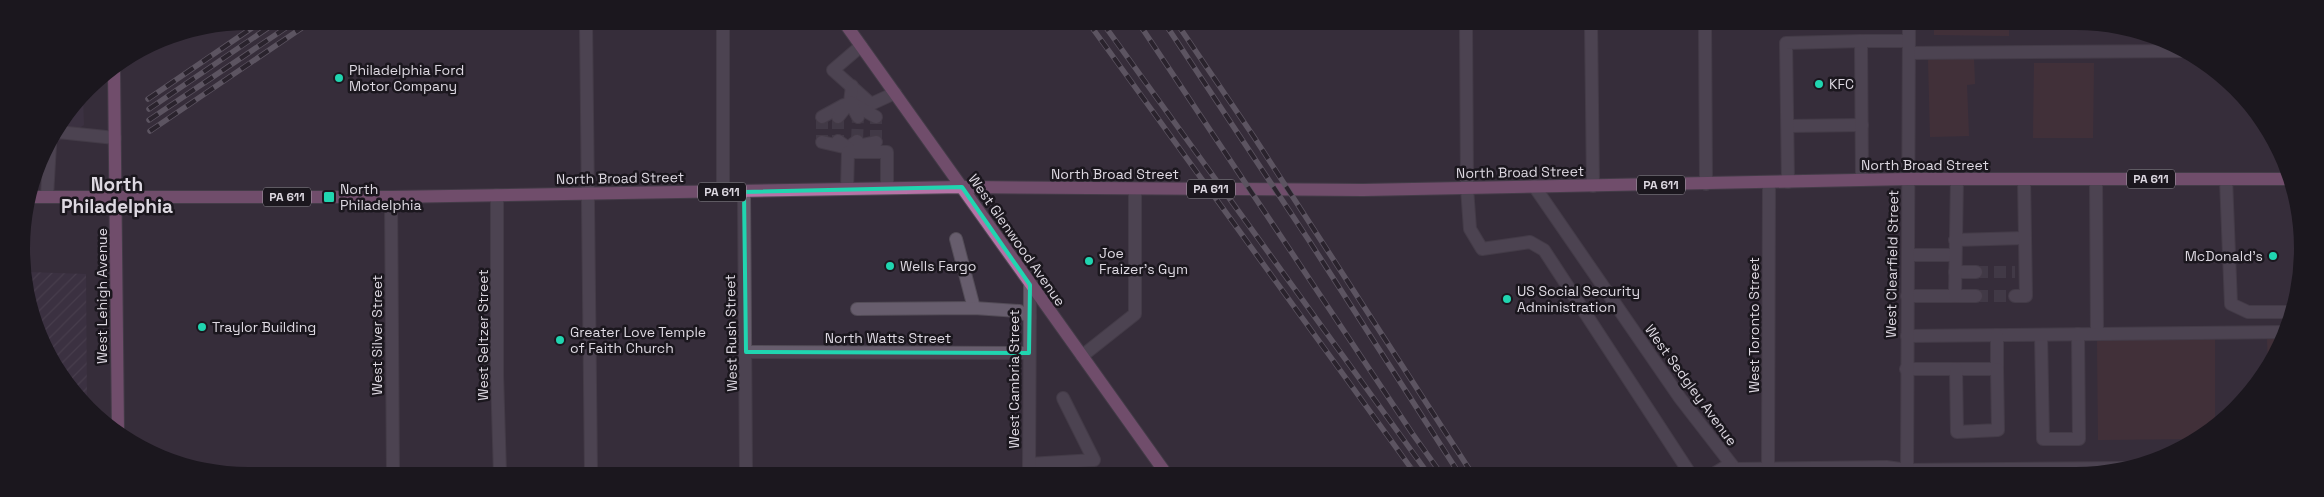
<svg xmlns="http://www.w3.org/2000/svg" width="2324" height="497" font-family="'Space Grotesk',sans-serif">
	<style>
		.built { fill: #413549 }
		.industrial { fill: url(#industrial-furrows) }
		.grass { fill: #4f3439 }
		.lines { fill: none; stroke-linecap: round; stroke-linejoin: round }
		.minor-tunnel { stroke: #4f4754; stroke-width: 12; stroke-dasharray: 12 6; stroke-linecap: butt }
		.minor-casing { stroke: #534c57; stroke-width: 14 }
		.major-casing { stroke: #534c57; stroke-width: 14 }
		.minor { stroke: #675d6d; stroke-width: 12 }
		.major { stroke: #b673a7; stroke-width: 12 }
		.rail-casing { stroke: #8b8490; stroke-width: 5.5 }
		.rail { stroke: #1b171e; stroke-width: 4; stroke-dasharray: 11; stroke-linecap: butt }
		.marked { fill: none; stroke: #20d5b0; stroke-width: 4; stroke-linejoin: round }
		.poi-dot { fill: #20d5b0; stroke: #1b171e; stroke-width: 2 }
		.labels { text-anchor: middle; stroke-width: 5; stroke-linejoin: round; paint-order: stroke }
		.shield { fill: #1b171e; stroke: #a39ea6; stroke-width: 1 }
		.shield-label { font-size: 12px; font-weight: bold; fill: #ddd8e1 }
		.poi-label { font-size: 14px; fill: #ddd8e1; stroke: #1b171e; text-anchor: start }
		.street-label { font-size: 14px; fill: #ddd8e1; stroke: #1b171e }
		.district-label { font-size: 19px; font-weight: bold; fill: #ddd8e1; stroke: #1b171e }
	</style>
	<defs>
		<pattern id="industrial-furrows" width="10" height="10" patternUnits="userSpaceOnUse" patternTransform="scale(1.25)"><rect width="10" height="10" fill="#413549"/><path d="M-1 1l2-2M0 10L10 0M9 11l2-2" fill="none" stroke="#5c5263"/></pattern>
	</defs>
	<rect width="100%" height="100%" fill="#362d3b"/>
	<path class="built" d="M83,94L84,125L47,149Z"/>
	<path class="industrial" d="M27,272L86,274L87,406L77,398L33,322Z"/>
	<g class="grass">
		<path d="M1934,23H2009V36L1934,35Z"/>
		<path d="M1928,58H1974L1975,84L1967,85L1969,136L1930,137Z"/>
		<path d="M2034,63H2094L2093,138H2033Z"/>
		<path d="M2215,337V423L2192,439L2098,440L2097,338Z"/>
		<path d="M2267,337H2283L2279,349L2268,365Z"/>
		<path d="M1202,469L1346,471L1349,475H1206Z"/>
	</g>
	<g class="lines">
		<g class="minor-tunnel">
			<path d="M822,117V142"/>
			<path d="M838,117V141"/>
			<path d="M857,141L858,117"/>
			<path d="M876,142V117"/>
			<path d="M1976,272H2015"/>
			<path d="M1976,296H2015"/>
		</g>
		<defs>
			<g id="minor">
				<path d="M586,22L591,474"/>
				<path d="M723,22V192"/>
				<path d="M1466,23L1467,188L1470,229L1482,249L1530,242L1544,250L1691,475"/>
				<path d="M1591,23L1593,186"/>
				<path d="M1705,23L1706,184"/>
				<path d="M861,46L833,70L871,104L895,93"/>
				<path d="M1909,53L2186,51"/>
				<path d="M852,86L850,102L876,117"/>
				<path d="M822,117L844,105"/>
				<path d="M838,117L850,102L858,117"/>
				<path d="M1788,126L1862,125"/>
				<path d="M58,132L115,138"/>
				<path d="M857,141L848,148L876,142"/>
				<path d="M822,142L848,148L838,141"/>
				<path d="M2096,179L2097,334"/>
				<path d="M2226,179L2231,304L2248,312H2290"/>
				<path d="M1862,180L1861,41H1909"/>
				<path d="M1788,182L1786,43L1861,41"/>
				<path d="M1534,186L1680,398L1735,469L1886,467L1907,470L2123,468"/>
				<path d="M847,189L848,152H887V188"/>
				<path d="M744,192L746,474"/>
				<path d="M497,195V375L500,474"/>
				<path d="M47,196L50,144"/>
				<path d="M391,197L393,474"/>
				<path d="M956,239L974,308"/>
				<path d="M1955,240L2024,238"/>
				<path d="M1908,255H1955"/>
				<path d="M1955,272H1976"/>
				<path d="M1907,296H1976"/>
				<path d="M1955,296L1957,179"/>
				<path d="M2015,296H2026L2024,179"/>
				<path d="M857,309L974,308L1019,311L1030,317"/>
				<path d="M2041,335L2043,439H2079L2078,334"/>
				<path d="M1907,336L2285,332"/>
				<path d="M746,352L1029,353"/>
				<path d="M1082,356L1135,314V189"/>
				<path d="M1906,369H1997V335"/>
				<path d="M1956,369L1957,432L1998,430L1997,369"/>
				<path d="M1029,464L1094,460L1063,398"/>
				<path d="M1768,468L1769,182"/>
				<path d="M1029,474L1030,285"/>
				<path d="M1712,475L1730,464"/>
				<path d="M1907,475L1909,23"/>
			</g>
			<g id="major">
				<path d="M844,22L1167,475"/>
				<path d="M114,70L118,431"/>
				<path d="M30,197H391L962,187L1363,190L1908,179H2290"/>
			</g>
		</defs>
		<use href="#minor" class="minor-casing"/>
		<use href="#major" class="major-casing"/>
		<use href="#minor" class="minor"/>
		<use href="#major" class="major"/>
		<defs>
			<g id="rail">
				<path d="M1088,22L1416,475"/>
				<path d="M1102,22L1429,475"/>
				<path d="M1138,22L1412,433L1442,475"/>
				<path d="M1164,22L1308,239L1460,475"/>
				<path d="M1176,22L1254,137L1473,475"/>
				<path d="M148,99L262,21"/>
				<path d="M149,109L278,21"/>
				<path d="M149,120L296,21"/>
				<path d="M150,131L312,21"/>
			</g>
		</defs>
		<use href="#rail" class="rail-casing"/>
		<use href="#rail" class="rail"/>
	</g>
	<path d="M0 0H2324V497H0ZM962,187L1030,285L1029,353L746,352L744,192Z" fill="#362d3b" fill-opacity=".55" fill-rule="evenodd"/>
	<path class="marked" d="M962,187L1030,285L1029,353L746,352L744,192Z"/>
	<g class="poi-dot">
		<circle cx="339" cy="78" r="5"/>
		<circle cx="1819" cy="84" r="5"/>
		<rect x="323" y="191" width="12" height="12" rx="2.5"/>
		<circle cx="2273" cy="256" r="5"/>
		<circle cx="1089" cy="261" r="5"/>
		<circle cx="890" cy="266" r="5"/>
		<circle cx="1507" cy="299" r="5"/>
		<circle cx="202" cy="327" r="5"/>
		<circle cx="560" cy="340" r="5"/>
	</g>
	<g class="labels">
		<g class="shield">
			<rect x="2127" y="169.5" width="48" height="19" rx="4"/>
			<rect x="1637" y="175.5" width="48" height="19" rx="4"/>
			<rect x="1187" y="179.5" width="48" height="19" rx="4"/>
			<rect x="698" y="182.5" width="48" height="19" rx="4"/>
			<rect x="263" y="187.5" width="48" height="19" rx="4"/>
		</g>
		<g class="shield-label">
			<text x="2151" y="183">PA 611</text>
			<text x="1661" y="189">PA 611</text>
			<text x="1211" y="193">PA 611</text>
			<text x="722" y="196">PA 611</text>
			<text x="287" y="201">PA 611</text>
		</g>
		<g class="poi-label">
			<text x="349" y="75">Philadelphia Ford<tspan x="349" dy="16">Motor Company</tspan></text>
			<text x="1829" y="89">KFC</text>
			<text x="340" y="194">North<tspan x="340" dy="16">Philadelphia</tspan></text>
			<text x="1099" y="258">Joe<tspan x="1099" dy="16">Fraizer's Gym</tspan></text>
			<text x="2263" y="261" text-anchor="end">McDonald's</text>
			<text x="900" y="271">Wells Fargo</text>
			<text x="1517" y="296">US Social Security<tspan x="1517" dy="16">Administration</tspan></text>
			<text x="212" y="332">Traylor Building</text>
			<text x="570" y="337">Greater Love Temple<tspan x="570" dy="16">of Faith Church</tspan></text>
		</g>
		<g class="street-label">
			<text x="1925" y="170">North Broad Street</text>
			<text transform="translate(1520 172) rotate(-1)" y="5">North Broad Street</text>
			<text x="1115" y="179">North Broad Street</text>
			<text transform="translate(620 178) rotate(-1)" y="5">North Broad Street</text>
			<text transform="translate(1017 240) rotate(55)" y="5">West Glenwood Avenue</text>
			<text transform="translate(1892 264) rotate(-89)" y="5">West Clearfield Street</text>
			<text transform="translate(102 296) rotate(-90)" y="5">West Lehigh Avenue</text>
			<text transform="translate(1754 325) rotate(-90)" y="5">West Toronto Street</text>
			<text transform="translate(731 333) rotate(-91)" y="5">West Rush Street</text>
			<text transform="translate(377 335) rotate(-90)" y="5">West Silver Street</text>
			<text transform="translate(483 335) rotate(-90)" y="5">West Seltzer Street</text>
			<text x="888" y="343">North Watts Street</text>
			<text transform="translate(1014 379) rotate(-90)" y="5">West Cambria Street</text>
			<text transform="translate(1691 385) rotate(54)" y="5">West Sedgley Avenue</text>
		</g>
		<g class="district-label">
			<text x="117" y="191">North<tspan x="117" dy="22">Philadelphia</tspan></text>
		</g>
	</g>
	<path d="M0 0H2324V497H0ZM248 30H2076A218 218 0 0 1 2294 248V249A218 218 0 0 1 2076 467H248A218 218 0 0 1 30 249V248A218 218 0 0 1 248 30Z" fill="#1b171e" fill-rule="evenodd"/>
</svg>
